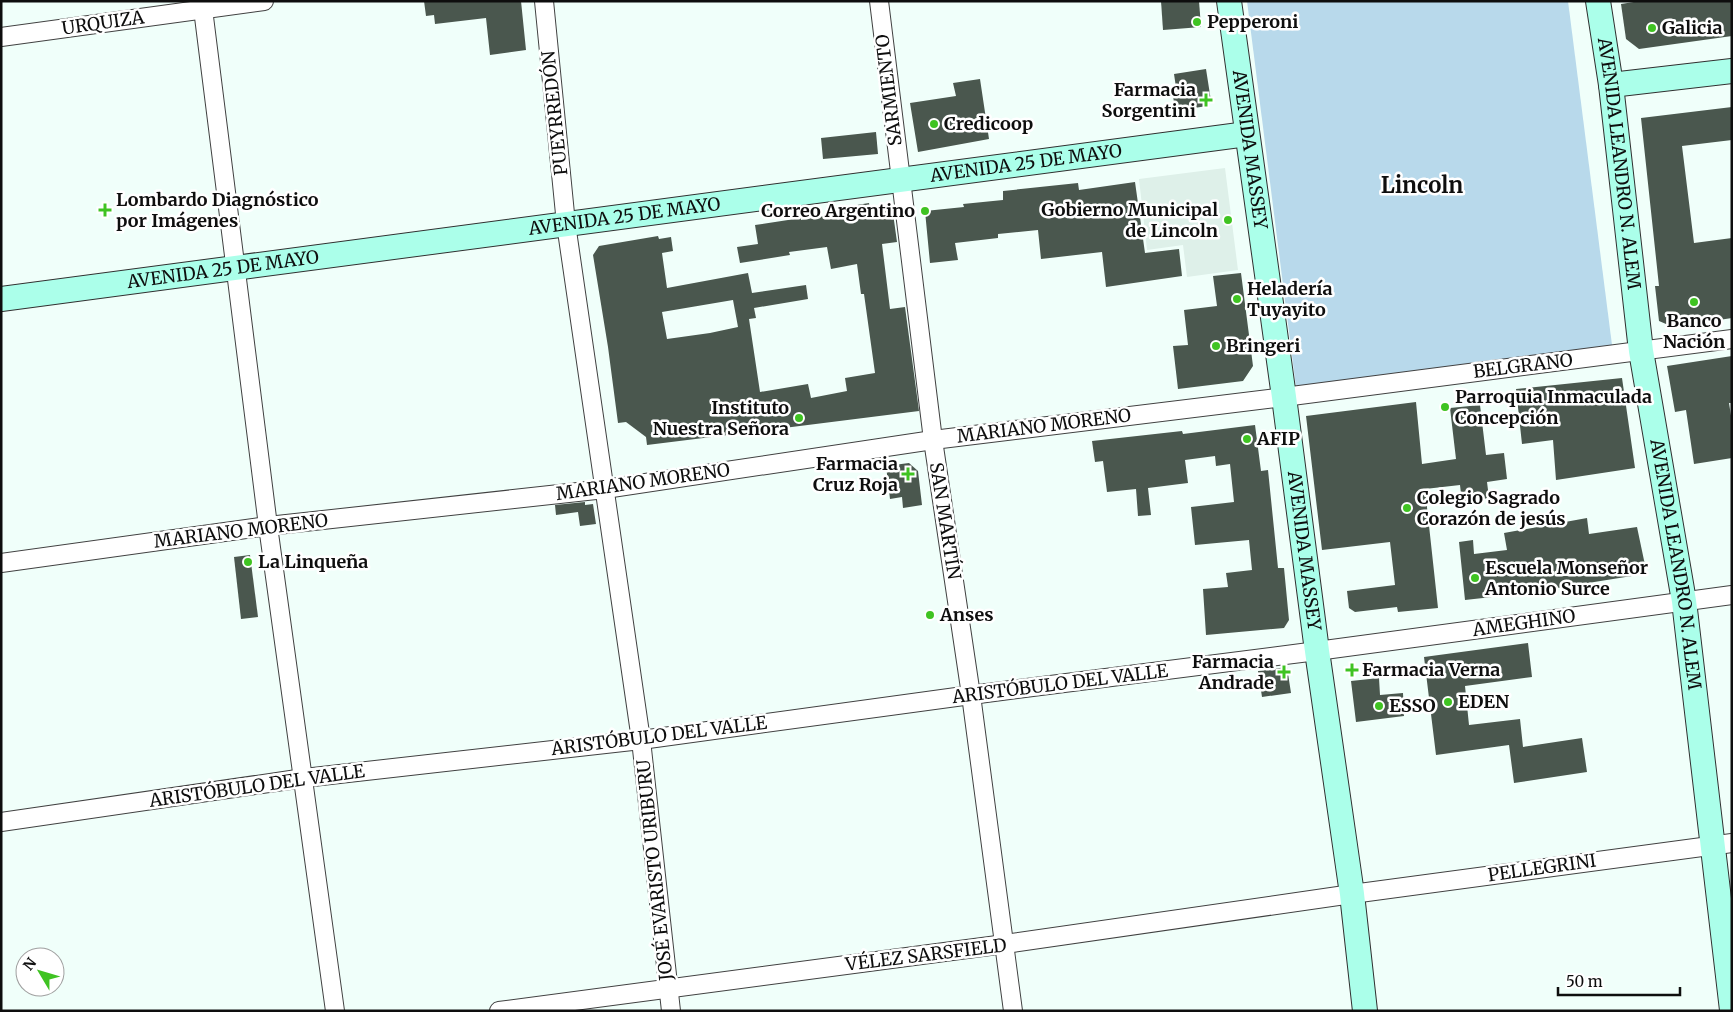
<svg xmlns="http://www.w3.org/2000/svg" width="1733" height="1012" font-family="Merriweather,serif">
	<style>
		.green { fill: #b8d9eb }
		.plaza { fill: #def0e9 }
		.building { fill: #4a574e; fill-rule: evenodd }
		.lines { fill: none; stroke-linecap: round; stroke-linejoin: round }
		.street-casing { stroke: #414141; stroke-width: 20 }
		.secondary-casing { stroke: #303030; stroke-width: 26 }
		.street { stroke: #fff; stroke-width: 18 }
		.secondary { stroke: #abffea; stroke-width: 24 }
		.poi-dot { fill: #3fc322; stroke: #fff; stroke-width: 2 }
		.labels { text-anchor: middle; stroke-width: 5; stroke-linejoin: round; paint-order: stroke }
		.poi-label { font-size: 18px; font-weight: bold; fill: #0e0e0e; stroke: #fff; text-anchor: start }
		.street-label { font-size: 18px; fill: #0e0e0e; stroke: #fff }
		.district-label { font-size: 22px; font-weight: bold; fill: #0e0e0e; stroke: #fff }
	</style>
	<rect width="100%" height="100%" fill="#f0fffa"/>
	<path class="green" d="M1247,1H1568L1612,345L1296,387Z"/>
	<path class="plaza" d="M1225,168L1238,270L1187,277L1183,245L1147,250L1139,179Z"/>
	<g class="building">
		<path d="M424,1H521L526,50L490,55L486,18L435,24L434,15L426,16Z"/>
		<path d="M1161,1H1199L1201,27L1163,30Z"/>
		<path d="M1640,1H1732V36L1639,49L1626,39L1621,4Z"/>
		<path d="M1206,69L1211,101L1207,106L1175,111L1173,95L1177,94L1174,74Z"/>
		<path d="M980,79L989,139L918,152L910,103L956,96L953,83Z"/>
		<path d="M1732,107V140L1682,146L1694,243L1732,238V318L1673,327L1659,321L1655,286H1659L1641,118Z"/>
		<path d="M876,132L878,154L823,159L821,138Z"/>
		<path d="M1135,182L1145,253L1179,249L1182,276L1106,287L1102,252L1041,259L1038,230L998,234V238L955,243L958,260L930,263L925,211L964,207L963,204L1003,200V191L1078,183L1079,190Z"/>
		<path d="M869,203L870,209L892,206L897,242L882,244L890,309L905,307L919,411L647,445L646,437L626,422L618,423L608,347L593,255L599,246L658,236L659,239L671,237L673,251L662,253L667,288L748,273L752,293L806,285L808,299L754,308L756,318L749,319L760,392L808,384L811,398L847,391L845,378L875,373L864,294H861L857,264L831,269L827,247L789,252L790,255L740,263L737,247L758,244L755,225L801,218V220L853,211L851,206ZM733,300L738,327L710,333L667,339L662,312Z"/>
		<path d="M1241,273L1253,366L1243,381L1178,389L1173,346L1188,345L1184,310L1217,306L1213,276Z"/>
		<path d="M1732,356V403H1729L1732,422V458L1694,464L1686,410L1675,412L1667,366Z"/>
		<path d="M1622,378L1635,468L1556,480L1553,440L1522,444L1516,389Z"/>
		<path d="M1416,402L1422,464L1456,459L1450,408L1480,405L1486,455L1504,453L1507,479L1487,482L1489,498L1462,502L1460,485L1425,489L1438,608L1398,612L1397,607L1355,612L1349,608L1347,591L1395,585L1390,542L1322,550L1306,416Z"/>
		<path d="M1255,425L1261,471L1268,470L1278,568H1284L1289,620L1284,628L1206,635L1203,589L1228,587L1226,573L1252,570L1249,540L1195,545L1191,507L1234,502L1230,464L1216,466L1215,456L1185,460L1188,483L1148,488L1151,515L1138,516L1136,489L1107,492L1103,461L1095,462L1092,441L1182,431L1183,434Z"/>
		<path d="M909,463L918,471L922,505L903,508L902,497L890,499L886,466Z"/>
		<path d="M585,502V505L593,504L596,524L580,526L578,512L556,515L555,505Z"/>
		<path d="M1587,518L1589,534L1637,527L1645,565L1638,575L1519,594L1465,600L1459,542L1473,540L1474,554L1507,550L1504,533Z"/>
		<path d="M250,555L258,617L241,619L234,557Z"/>
		<path d="M1528,643L1532,677L1465,686L1469,725L1520,719L1523,747L1582,738L1587,772L1514,783L1509,745L1436,755L1424,657Z"/>
		<path d="M1287,667L1291,693L1262,697L1258,671Z"/>
		<path d="M1379,678L1380,695L1403,693L1404,716L1356,722L1351,681Z"/>
	</g>
	<g class="lines">
		<defs>
			<g id="street">
				<path d="M202,1L268,526L335,1011"/>
				<path d="M544,1L566,224L641,740L671,1011"/>
				<path d="M879,1L933,440L971,695L1013,1011"/>
				<path d="M1,37L264,1"/>
				<path d="M1,563L268,526L605,489L933,440L1284,397L1732,339"/>
				<path d="M1,822L304,778L641,740L971,695L1317,651L1732,595"/>
				<path d="M499,1011L1005,944L1352,894L1732,843"/>
			</g>
			<g id="secondary">
				<path id="s1" d="M1229,1L1284,397L1317,651L1352,894L1365,1011"/>
				<path id="s2" d="M1598,1L1611,85L1641,351L1684,601L1732,1010"/>
				<path d="M1611,85L1732,71"/>
				<path id="s3" d="M1,299L1247,134"/>
			</g>
		</defs>
		<use href="#street" class="street-casing"/>
		<use href="#secondary" class="secondary-casing"/>
		<use href="#street" class="street"/>
		<use href="#secondary" class="secondary"/>
	</g>
	<g class="poi-dot">
		<circle cx="1197" cy="22" r="5"/>
		<circle cx="1652" cy="28" r="5"/>
		<path d="M1203.5 92.5h5v5h5v5h-5v5h-5v-5h-5v-5h5z"/>
		<circle cx="934" cy="124" r="5"/>
		<path d="M102.5 202.5h5v5h5v5h-5v5h-5v-5h-5v-5h5z"/>
		<circle cx="925" cy="211" r="5"/>
		<circle cx="1228" cy="220" r="5"/>
		<circle cx="1237" cy="299" r="5"/>
		<circle cx="1694" cy="302" r="5"/>
		<circle cx="1216" cy="346" r="5"/>
		<circle cx="1445" cy="407" r="5"/>
		<circle cx="799" cy="418" r="5"/>
		<circle cx="1247" cy="439" r="5"/>
		<path d="M905.5 466.5h5v5h5v5h-5v5h-5v-5h-5v-5h5z"/>
		<circle cx="1407" cy="508" r="5"/>
		<circle cx="248" cy="562" r="5"/>
		<circle cx="1475" cy="578" r="5"/>
		<circle cx="930" cy="615" r="5"/>
		<path d="M1349.5 662.5h5v5h5v5h-5v5h-5v-5h-5v-5h5z"/>
		<path d="M1281.5 664.5h5v5h5v5h-5v5h-5v-5h-5v-5h5z"/>
		<circle cx="1448" cy="702" r="5"/>
		<circle cx="1379" cy="706" r="5"/>
	</g>
	<g class="labels">
		<g class="poi-label">
			<text x="1207" y="28">Pepperoni</text>
			<text x="1662" y="34">Galicia</text>
			<text x="1196" y="96" text-anchor="end">Farmacia<tspan x="1196" dy="21">Sorgentini</tspan></text>
			<text x="944" y="130">Credicoop</text>
			<text x="116" y="206">Lombardo Diagnóstico<tspan x="116" dy="21">por Imágenes</tspan></text>
			<text x="1218" y="216" text-anchor="end">Gobierno Municipal<tspan x="1218" dy="21">de Lincoln</tspan></text>
			<text x="915" y="217" text-anchor="end">Correo Argentino</text>
			<text x="1247" y="295">Heladería<tspan x="1247" dy="21">Tuyayito</tspan></text>
			<text x="1694" y="327" text-anchor="middle">Banco<tspan x="1694" dy="21">Nación</tspan></text>
			<text x="1226" y="352">Bringeri</text>
			<text x="1455" y="403">Parroquia Inmaculada<tspan x="1455" dy="21">Concepción</tspan></text>
			<text x="789" y="414" text-anchor="end">Instituto<tspan x="789" dy="21">Nuestra Señora</tspan></text>
			<text x="1257" y="445">AFIP</text>
			<text x="898" y="470" text-anchor="end">Farmacia<tspan x="898" dy="21">Cruz Roja</tspan></text>
			<text x="1417" y="504">Colegio Sagrado<tspan x="1417" dy="21">Corazón de jesús</tspan></text>
			<text x="258" y="568">La Linqueña</text>
			<text x="1485" y="574">Escuela Monseñor<tspan x="1485" dy="21">Antonio Surce</tspan></text>
			<text x="940" y="621">Anses</text>
			<text x="1274" y="668" text-anchor="end">Farmacia<tspan x="1274" dy="21">Andrade</tspan></text>
			<text x="1362" y="676">Farmacia Verna</text>
			<text x="1458" y="708">EDEN</text>
			<text x="1389" y="712">ESSO</text>
		</g>
		<g class="street-label">
			<text transform="translate(103 23) rotate(-8)" y="6">URQUIZA</text>
			<text transform="translate(889 90) rotate(-97)" y="6">SARMIENTO</text>
			<text transform="translate(555 113) rotate(-96)" y="6">PUEYRREDÓN</text>
			<text dy="6" stroke="none"><textPath href="#s1" startOffset="150">AVENIDA MASSEY</textPath></text>
			<text dy="6" stroke="none"><textPath href="#s3" startOffset="1034">AVENIDA 25 DE MAYO</textPath></text>
			<text dy="6" stroke="none"><textPath href="#s2" startOffset="164">AVENIDA LEANDRO N. ALEM</textPath></text>
			<text dy="6" stroke="none"><textPath href="#s3" startOffset="629">AVENIDA 25 DE MAYO</textPath></text>
			<text dy="6" stroke="none"><textPath href="#s3" startOffset="224">AVENIDA 25 DE MAYO</textPath></text>
			<text transform="translate(1523 366) rotate(-7)" y="6">BELGRANO</text>
			<text transform="translate(1044 426) rotate(-7)" y="6">MARIANO MORENO</text>
			<text transform="translate(643 482) rotate(-8)" y="6">MARIANO MORENO</text>
			<text transform="translate(945 521) rotate(81)" y="6">SAN MARTÍN</text>
			<text transform="translate(241 531) rotate(-7)" y="6">MARIANO MORENO</text>
			<text dy="6" stroke="none"><textPath href="#s1" startOffset="555">AVENIDA MASSEY</textPath></text>
			<text dy="6" stroke="none"><textPath href="#s2" startOffset="569">AVENIDA LEANDRO N. ALEM</textPath></text>
			<text transform="translate(1524 623) rotate(-8)" y="6">AMEGHINO</text>
			<text transform="translate(1060 684) rotate(-7)" y="6">ARISTÓBULO DEL VALLE</text>
			<text transform="translate(659 736) rotate(-7)" y="6">ARISTÓBULO DEL VALLE</text>
			<text transform="translate(257 786) rotate(-8)" y="6">ARISTÓBULO DEL VALLE</text>
			<text transform="translate(1542 868) rotate(-8)" y="6">PELLEGRINI</text>
			<text transform="translate(655 870) rotate(-96)" y="6">JOSÉ EVARISTO URIBURU</text>
			<text transform="translate(926 955) rotate(-7)" y="6">VÉLEZ SARSFIELD</text>
		</g>
		<g class="district-label">
			<text x="1422" y="193">Lincoln</text>
		</g>
	</g>
	<rect width="1733" height="1012" fill="none" stroke="#0e0e0e" stroke-width="5"/>
	<g transform="translate(40 972) rotate(308)"><circle r="24" fill="#ffffff" stroke="#9f9f9f"/>
	<path d="M0-4L9 19L0 12L-9 19Z" fill="#3fc322"/>
	<text y="-8" font-size="14" font-weight="bold" text-anchor="middle" fill="#0e0e0e">N</text>
	</g>
	<path d="M1558 987v8h122v-8" fill="none" stroke="#0e0e0e" stroke-width="2.5"/>
	<text x="1566" y="987" font-size="15" fill="#0e0e0e" stroke="#ffffff" stroke-width="4" paint-order="stroke">50 m</text>
</svg>
